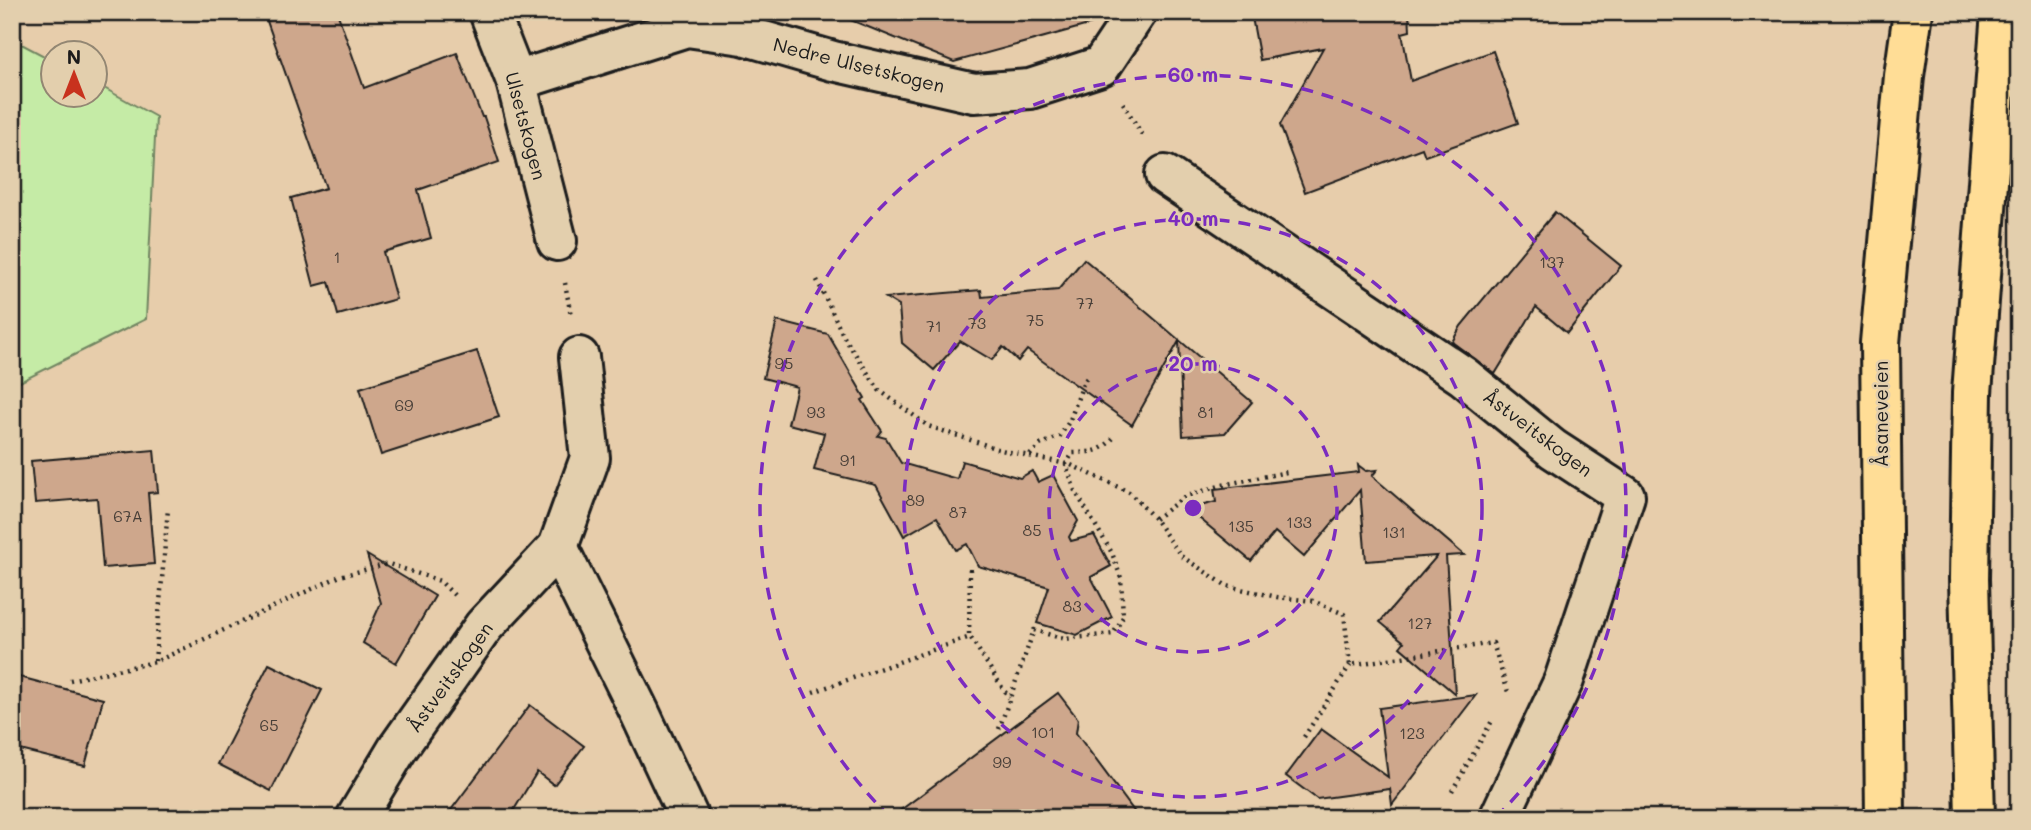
<svg xmlns="http://www.w3.org/2000/svg" width="2031" height="830" font-family="Mali,sans-serif">
	<style>
		.green { fill: #c5eba6; stroke: #708461; stroke-width: 2 }
		.building { fill: #cea78c; stroke: #1c1c1c; stroke-width: 2 }
		.lines { fill: none; stroke-linecap: round; stroke-linejoin: round }
		.minor-casing { stroke: #1c1c1c; stroke-width: 44 }
		.highway-casing { stroke: #1c1c1c; stroke-width: 44 }
		.path { stroke: #1c1c1c; stroke-width: 4.5; stroke-dasharray: 2 5; stroke-linecap: butt }
		.minor { stroke: #e3cfad; stroke-width: 38 }
		.highway { stroke: #ffdd96; stroke-width: 38 }
		.ring { fill: none; stroke: #7b2cbf; stroke-width: 3.5; stroke-dasharray: 12 9 }
		.labels { text-anchor: middle; stroke-width: 5; stroke-linejoin: round; paint-order: stroke }
		.number-label { font-size: 16px; fill: #483f38 }
		.street-label { font-size: 19px; fill: #1c1c1c; stroke: #e3cfad }
		.centre { fill: #7b2cbf; stroke: #e3cfad; stroke-width: 3.5 }
		.ring-label { font-size: 21px; text-anchor: middle; font-weight: bold; fill: #7b2cbf; stroke: #e3cfad; stroke-width: 5; stroke-linejoin: round; paint-order: stroke }
	</style>
	<rect width="100%" height="100%" fill="#e7cdab"/>
	<filter id="ink" filterUnits="userSpaceOnUse"><feTurbulence type="fractalNoise" baseFrequency=".0143" numOctaves="2"/><feDisplacementMap in="SourceGraphic" scale="14" xChannelSelector="R" yChannelSelector="G"/><feConvolveMatrix kernelMatrix="1 2 1 2 8 2 1 2 1" color-interpolation-filters="sRGB"/></filter>
	<g filter="url(#ink)">
		<path class="green" d="M12,39L52,60V94H94L95,83L156,117L146,319L12,386Z"/>
		<g class="building">
			<path d="M292,12H337L364,88L457,53L482,117H484L499,162L418,190L431,238L383,252L396,299L338,315L329,282L314,286L291,198L326,188L267,21Z"/>
			<path d="M836,12H1091L1092,24L954,62L836,14Z"/>
			<path d="M1251,12H1409L1410,31L1402,33L1411,81L1493,51L1518,123L1425,156L1422,148L1305,192L1280,125L1323,48L1260,60Z"/>
			<path d="M1555,212L1621,266L1567,333L1536,307L1495,374L1452,342L1461,326Z"/>
			<path d="M1084,259L1252,402L1225,433L1183,436L1179,341L1132,425L1027,350L1018,361L1003,347L992,360L960,341L934,370L902,343L899,306L886,298L981,290L982,297L1058,290Z"/>
			<path d="M777,321L828,334L865,398L862,400L882,431L878,436L886,438L901,463L957,479L962,461L1020,478L1032,471L1038,482L1053,475L1078,521L1069,537L1071,541L1094,535L1111,566L1091,577L1112,617L1077,635L1037,623L1049,587L978,566L967,544L956,550L937,517L904,536L876,485L814,470L824,433L788,424L797,387L763,378Z"/>
			<path d="M477,351L499,417L381,455L360,388Z"/>
			<path d="M154,450L158,492L148,493L154,564L103,568L97,498L35,503L31,461Z"/>
			<path d="M1358,465L1366,471L1377,470L1372,476L1464,555L1446,556L1455,694L1400,647L1404,642L1380,622L1437,556L1366,561L1360,490L1304,557L1275,532L1251,561L1188,509L1216,502L1214,489L1359,472Z"/>
			<path d="M367,555L435,596L396,663L363,643L381,603Z"/>
			<path d="M269,664L322,690L271,791L218,764Z"/>
			<path d="M12,675L103,699L85,766L12,748Z"/>
			<path d="M1058,693L1078,719L1076,733L1139,818H890Z"/>
			<path d="M1476,695L1392,805L1390,789L1317,799L1286,776L1321,729L1388,777L1379,708Z"/>
			<path d="M530,705L584,746L554,785L537,772L509,818H445Z"/>
		</g>
		<g class="lines">
			<defs>
				<g id="minor">
					<path d="M489,12L516,81L557,241"/>
					<path d="M516,81L687,27L743,35L833,61L974,93L1030,89L1101,66L1137,12"/>
					<path d="M1165,175L1463,376L1553,449L1625,496L1564,680L1499,818"/>
					<path d="M558,547L640,713L689,818"/>
					<path d="M356,818L398,748L484,626L558,547L590,458L579,357"/>
				</g>
				<g id="highway">
					<path d="M1885,818L1880,343L1904,76L1913,12"/>
					<path d="M1975,818L1969,579L1972,393L2001,12"/>
				</g>
			</defs>
			<use href="#minor" class="minor-casing"/>
			<use href="#highway" class="highway-casing"/>
			<g class="path">
				<path d="M1123,103L1144,138"/>
				<path d="M817,280L844,337L879,390L928,426L1001,450L1071,465L1129,492L1155,519L1181,556L1227,586L1277,597L1313,601L1344,614L1350,665L1493,643L1508,692"/>
				<path d="M565,283L571,316"/>
				<path d="M1030,455L1040,445L1060,436L1070,420L1084,381L1090,375"/>
				<path d="M1155,519L1184,497L1222,485L1287,472"/>
				<path d="M970,569L969,635L1009,698"/>
				<path d="M155,661L168,509"/>
				<path d="M70,680L155,662L340,576L389,564L440,581L454,595"/>
				<path d="M813,692L970,637"/>
				<path d="M999,729L1034,630L1064,639L1113,634L1123,617L1121,578L1112,553L1075,491L1066,464L1073,453C1095,452 1101,452 1116,435"/>
				<path d="M1304,737L1350,665"/>
				<path d="M1452,791L1492,721"/>
			</g>
			<use href="#minor" class="minor"/>
			<use href="#highway" class="highway"/>
		</g>
	</g>
	<g class="ring">
		<circle cx="1193" cy="508" r="144"/>
		<circle cx="1193" cy="508" r="289"/>
		<path d="M890 817A433 433 0 1 1 1496 817"/>
	</g>
	<g class="labels">
		<g class="number-label">
			<text x="337" y="263">1</text>
			<text x="1552" y="268">137</text>
			<text x="1085" y="309">77</text>
			<text x="1035" y="326">75</text>
			<text x="977" y="329">73</text>
			<text x="934" y="332">71</text>
			<text x="784" y="369">95</text>
			<text x="404" y="411">69</text>
			<text x="816" y="418">93</text>
			<text x="1206" y="418">81</text>
			<text x="848" y="466">91</text>
			<text x="915" y="506">89</text>
			<text x="958" y="518">87</text>
			<text x="128" y="522">67A</text>
			<text x="1299" y="528">133</text>
			<text x="1241" y="532">135</text>
			<text x="1032" y="536">85</text>
			<text x="1394" y="538">131</text>
			<text x="1072" y="612">83</text>
			<text x="1420" y="629">127</text>
			<text x="269" y="731">65</text>
			<text x="1043" y="738">101</text>
			<text x="1412" y="739">123</text>
			<text x="1002" y="768">99</text>
		</g>
		<g class="street-label">
			<text transform="translate(859 65) rotate(14)" y="7">Nedre Ulsetskogen</text>
			<text transform="translate(526 126) rotate(75)" y="7">Ulsetskogen</text>
			<text transform="translate(1881 414) rotate(-90)" y="7">Åsaneveien</text>
			<text transform="translate(1538 433) rotate(37)" y="7">Åstveitskogen</text>
			<text transform="translate(450 677) rotate(-54)" y="7">Åstveitskogen</text>
		</g>
	</g>
	<circle cx="1193" cy="508" r="10" class="centre"/>
	<g class="ring-label">
		<text x="1193" y="82">60 m</text>
		<text x="1193" y="226">40 m</text>
		<text x="1193" y="371">20 m</text>
	</g>
	<rect width="2031" height="830" fill="none" stroke="#e3cfad" stroke-width="42"/>
	<rect x="21" y="21" width="1989" height="788" fill="none" stroke="#1c1c1c" stroke-width="2.5" filter="url(#ink)"/>
	<g transform="translate(74 74)"><circle r="33" fill="#e3cfad" stroke="#938773" stroke-width="2"/>
	<path d="M0-5L12 26L0 18L-12 26Z" fill="#c8321e"/>
	<text y="-10" font-size="19" font-weight="bold" text-anchor="middle" fill="#1c1c1c">N</text>
	</g>
</svg>
